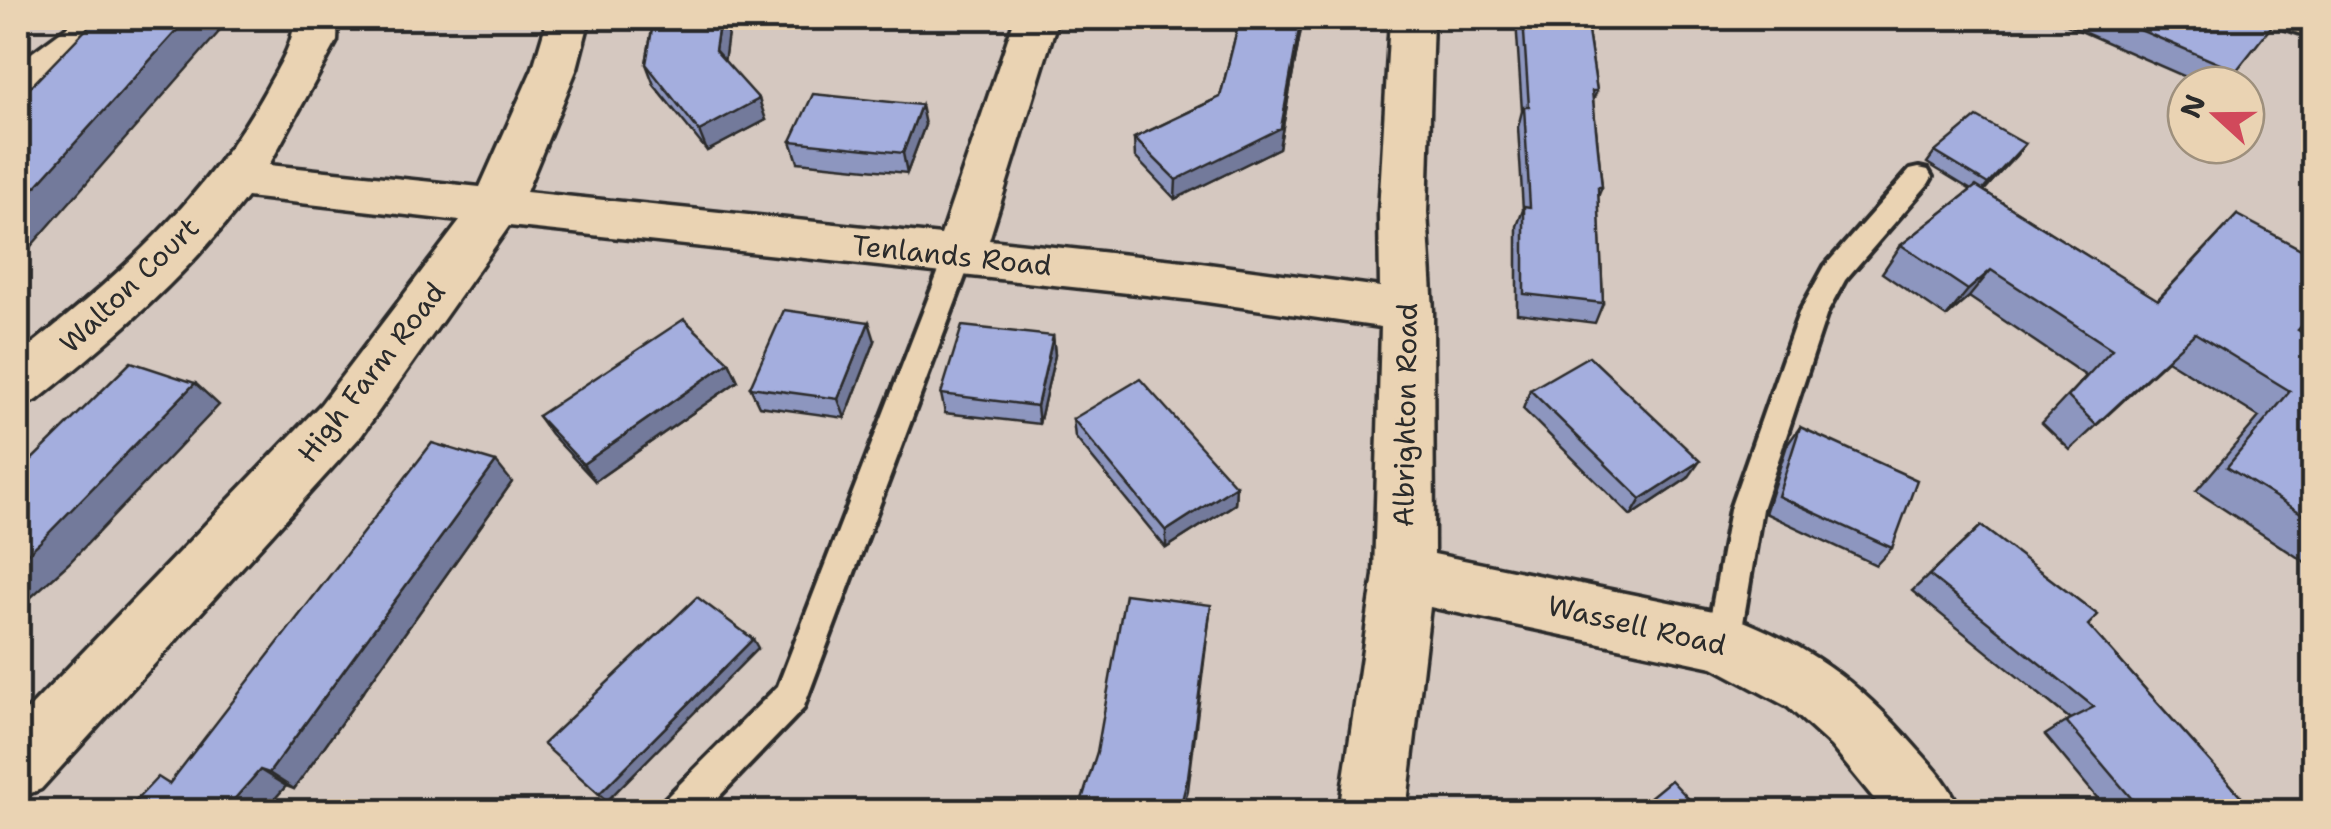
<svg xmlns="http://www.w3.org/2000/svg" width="2331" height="829" font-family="'Shantell Sans',sans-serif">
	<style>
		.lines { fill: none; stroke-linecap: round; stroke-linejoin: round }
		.service-casing { stroke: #2b2b2b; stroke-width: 8 }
		.minor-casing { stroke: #2b2b2b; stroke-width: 7 }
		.tertiary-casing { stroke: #2b2b2b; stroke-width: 7 }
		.service { fill: #ead3b3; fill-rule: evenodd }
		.minor { fill: #ead3b3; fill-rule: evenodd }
		.tertiary { fill: #ead3b3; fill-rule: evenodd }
		.wall { fill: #8d96bf; stroke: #2b2b2b; stroke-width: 2.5 }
		.shaded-wall { fill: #737a9b; stroke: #2b2b2b; stroke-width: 2.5 }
		.building { fill: #a4aede; stroke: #2b2b2b; stroke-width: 2.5 }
		.labels { text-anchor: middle; stroke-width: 8; stroke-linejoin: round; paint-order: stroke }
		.street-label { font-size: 28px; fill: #2b2b2b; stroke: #ead3b3 }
	</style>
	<rect width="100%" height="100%" fill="#d5c8c0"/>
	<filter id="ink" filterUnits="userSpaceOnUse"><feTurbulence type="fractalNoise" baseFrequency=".01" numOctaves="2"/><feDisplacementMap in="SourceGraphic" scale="20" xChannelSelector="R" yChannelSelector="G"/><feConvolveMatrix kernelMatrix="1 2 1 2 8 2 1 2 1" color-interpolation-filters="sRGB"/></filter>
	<g filter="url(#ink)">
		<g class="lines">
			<defs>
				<g id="service">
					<path d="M1919,168L1928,170L1932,177L1928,184L1845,280L1827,313L1762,509L1740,641L1735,652L1723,657L1711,652L1706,641L1730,509L1799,313L1825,266L1910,170Z"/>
					<path d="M959,245L969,248L973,255L803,709L704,812H660L665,799L778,686L945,255L949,248Z"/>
				</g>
				<g id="minor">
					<path d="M79,18H129L122,28L34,96L18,100V63Z"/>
					<path d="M295,18H338L337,41L269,165L480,187L533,68L548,18H590L577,68L526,192L941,235L1015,18H1058L989,240L1193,262L1380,287L1379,212L1390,18H1433L1427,212L1433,311L1434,554L1723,613C1810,646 1856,679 1917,749C1935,769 1951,786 1961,812H1885L1831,746L1788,707L1713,667L1430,607L1406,812H1339L1374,575L1381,327L1193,300L509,226L361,436L41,789L18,798V720L321,404L460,221L247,197C187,276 113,339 37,400L18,407V355C116,279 206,199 267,88C280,64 293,45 295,18Z"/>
				</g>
				<path id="tertiary" d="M2276,18H2314V38L2283,28Z"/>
			</defs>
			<use href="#service" class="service-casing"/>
			<use href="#minor" class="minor-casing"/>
			<use href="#tertiary" class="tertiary-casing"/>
			<use href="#service" class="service"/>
			<use href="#minor" class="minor"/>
			<use href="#tertiary" class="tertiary"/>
		</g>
		<g class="wall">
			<path d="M654,18H730L724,60L766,120L707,151L654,85L646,64Z"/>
			<path d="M1240,18H1303L1279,148L1175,199L1135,157L1134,138L1220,97Z"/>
			<path d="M1485,18H1586L1597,91L1593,100L1602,187L1598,197L1603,303L1595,323L1517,313V226L1523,210L1518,127L1522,111L1516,20Z"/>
			<path d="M2051,18H2278L2224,85H2204Z"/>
			<path d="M925,125L907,173L798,162L791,141Z"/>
			<path d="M2025,144L1984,191L2157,300L2237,215L2298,330L2314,340V568L2196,491L2259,417L2167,360L2070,450L2042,423L2086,376L1969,297L1946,317L1882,273L1901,245L1971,190L1927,163L1935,152Z"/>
			<path d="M1053,336L1055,355L1039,424L945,413L941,394Z"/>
			<path d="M875,341L845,418L759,406L750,387Z"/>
			<path d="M729,362L738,381L595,481L551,434L538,416Z"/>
			<path d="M1530,390L1688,478L1631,516L1523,409Z"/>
			<path d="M1073,419L1236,486L1235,504L1166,548L1075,437Z"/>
			<path d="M1800,427L1892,548L1876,565L1765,513L1787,445Z"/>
			<path d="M512,482L294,789L286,786L263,812H125L170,783Z"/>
			<path d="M1981,526L2088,625L2255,812H2109L2045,735L2070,719L1912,591Z"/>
		</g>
		<g class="shaded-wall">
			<path d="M188,18H209L219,32L18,261V206Z"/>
			<path d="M720,18H730L723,71L715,50Z"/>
			<path d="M1301,18H1303L1279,148L1175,199L1176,180Z"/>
			<path d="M759,99L766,120L707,151L699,131Z"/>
			<path d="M921,105L925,125L907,173L903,153Z"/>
			<path d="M2025,144L2016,156L1979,195L1988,184Z"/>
			<path d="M1991,270L1969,297L1946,317L1968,290Z"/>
			<path d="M869,322L875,341L845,418L838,399Z"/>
			<path d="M1053,336L1055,355L1039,424L1037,406Z"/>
			<path d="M729,362L738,381L595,481L583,464Z"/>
			<path d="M195,383L219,405L69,563L18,609V562Z"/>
			<path d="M1700,461L1688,478L1631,516L1641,499Z"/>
			<path d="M496,462L512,482L294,789L269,773Z"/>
			<path d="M1236,486L1235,504L1166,548V531Z"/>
			<path d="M1211,605L1188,790L1182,812H1179Z"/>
			<path d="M753,639L758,648L607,801L599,794Z"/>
			<path d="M260,770L286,786L263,812H223Z"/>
		</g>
		<g class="building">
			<path d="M97,18H188L18,206V100Z"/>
			<path d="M654,18H720L715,50L759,99L699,131L646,64Z"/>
			<path d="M1240,18H1301L1281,128L1176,180L1134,138L1220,97Z"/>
			<path d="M1523,18H1586L1597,91H1592L1602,187H1598L1603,303L1524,294V206L1530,207L1524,107H1529Z"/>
			<path d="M2112,18H2278L2236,71Z"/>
			<path d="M813,94L921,105L903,153L791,141Z"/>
			<path d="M1977,117L2025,144L1988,184L1935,152Z"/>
			<path d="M1976,186L2158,300L2237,215L2314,256V312L2298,330L2314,340V521L2227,467L2290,391L2195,333L2096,425L2068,397L2112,349L1991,270L1968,290L1901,245Z"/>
			<path d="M784,310L869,322L838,399L750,387Z"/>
			<path d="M684,319L729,362L583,464L538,416Z"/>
			<path d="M962,326L1053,336L1037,406L941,394Z"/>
			<path d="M1589,356L1700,461L1641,499L1530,390Z"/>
			<path d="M131,362L195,383L39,543L18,562V473Z"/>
			<path d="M1140,379L1236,486L1166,531L1073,419Z"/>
			<path d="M1800,427L1917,480L1892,548L1778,496Z"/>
			<path d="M432,443L496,462L269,773L260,770L223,812H125L158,777L169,784Z"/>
			<path d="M1981,526L2098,615L2088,625L2255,812H2143L2066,721L2094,707L1929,575Z"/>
			<path d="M1125,594L1211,605L1188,777L1179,812H1078L1097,752Z"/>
			<path d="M697,597L753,639L599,794L543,744Z"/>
			<path d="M1671,780L1701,812H1632Z"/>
		</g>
	</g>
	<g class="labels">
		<g class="street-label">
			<text transform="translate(952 255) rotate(6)" y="10">Tenlands Road</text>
			<text transform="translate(129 285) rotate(-44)" y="10">Walton Court</text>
			<text transform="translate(371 372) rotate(-52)" y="10">High Farm Road</text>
			<text transform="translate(1405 415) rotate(-89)" y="10">Albrighton Road</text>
			<text transform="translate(1637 625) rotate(13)" y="10">Wassell Road</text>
		</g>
	</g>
	<rect width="2331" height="829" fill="none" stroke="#ead3b3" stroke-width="60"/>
	<rect x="30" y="30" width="2271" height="769" fill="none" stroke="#2b2b2b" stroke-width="4" filter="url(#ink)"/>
	<g transform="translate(2216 115) rotate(291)"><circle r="48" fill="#ead3b3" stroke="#9e907d" stroke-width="2.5"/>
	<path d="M0-8L18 38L0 25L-18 38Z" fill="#d1495b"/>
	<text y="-15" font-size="28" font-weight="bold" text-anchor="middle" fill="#2b2b2b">N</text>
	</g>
</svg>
